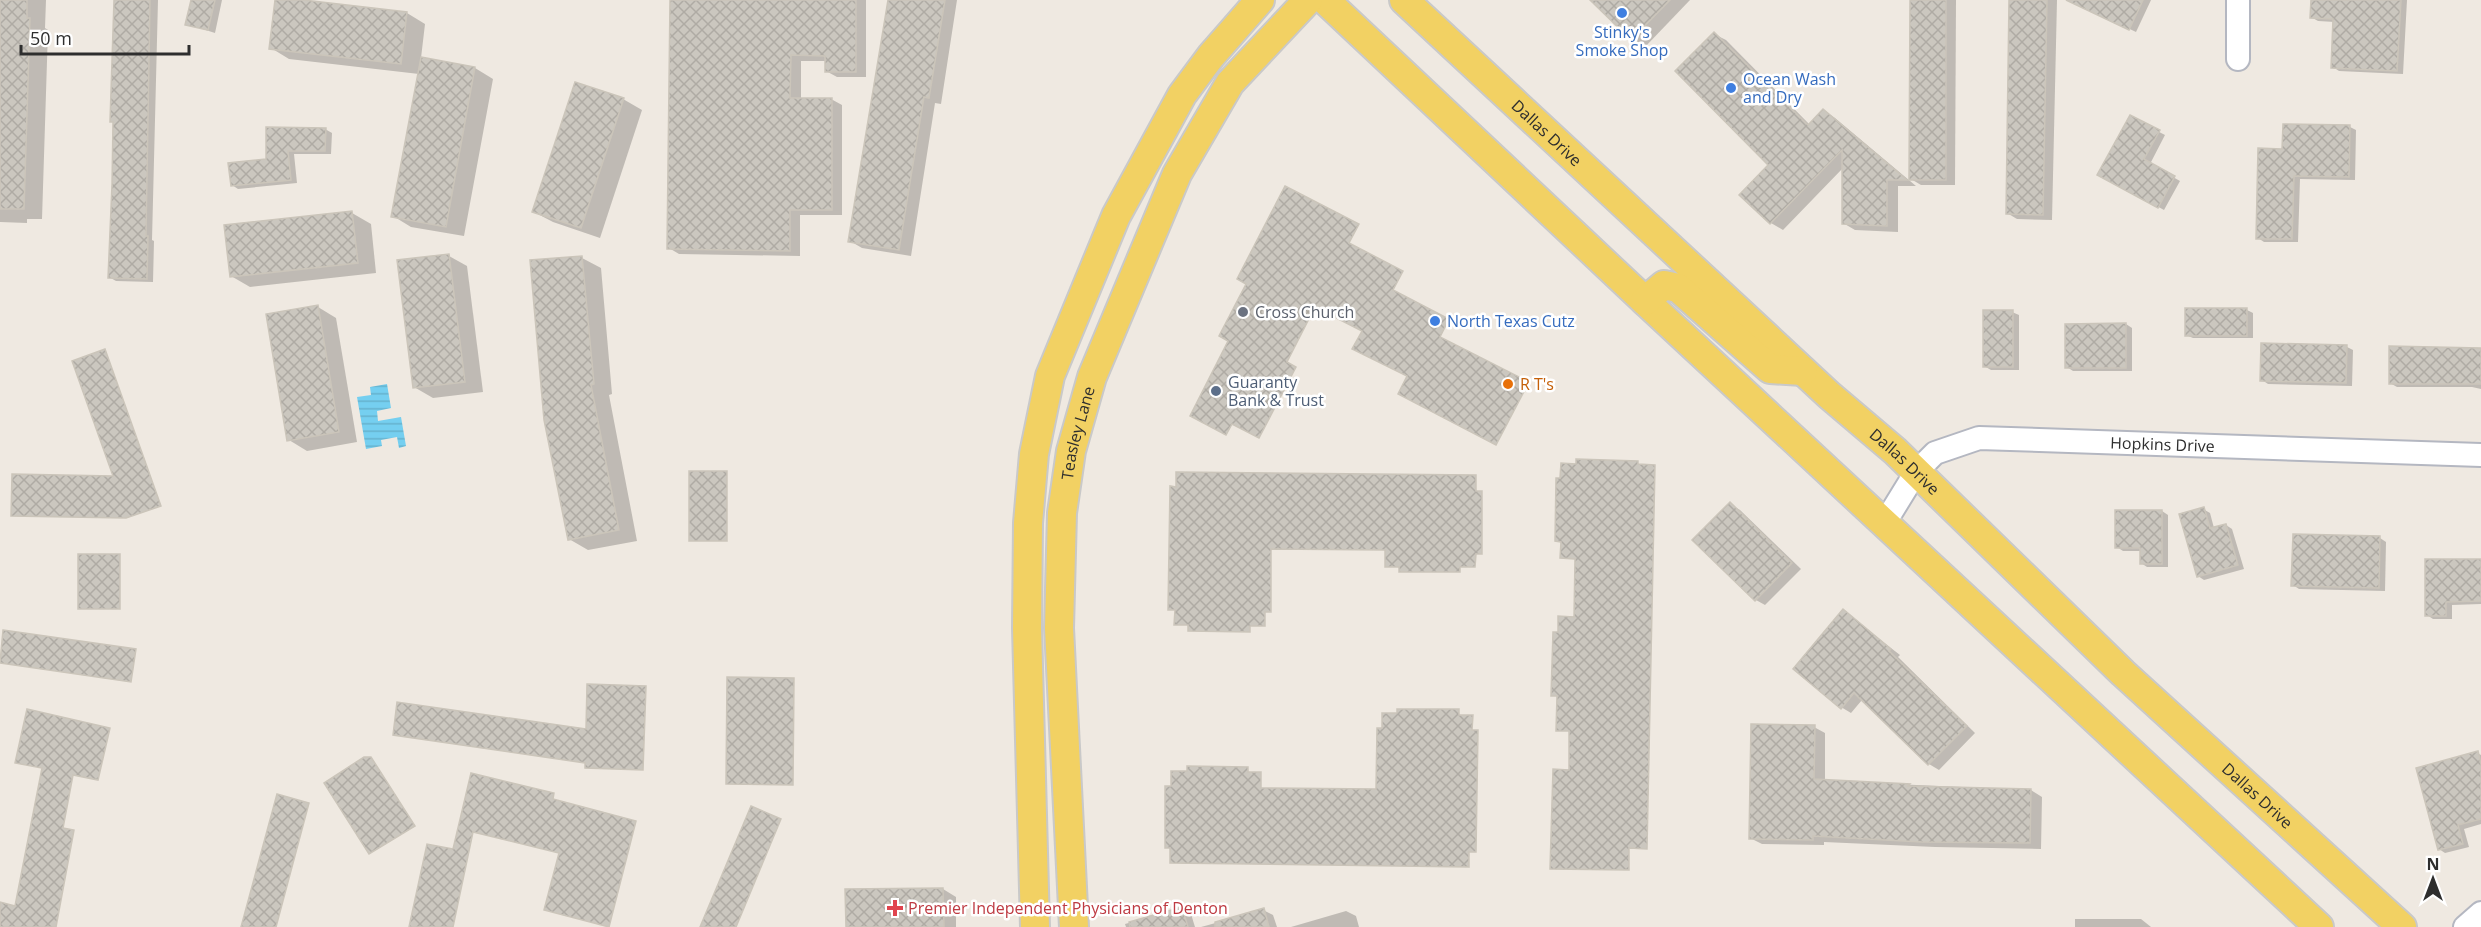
<svg xmlns="http://www.w3.org/2000/svg" width="2481" height="927" font-family="'Open Sans',sans-serif">
	<style>
		.water { fill: url(#water-rules) }
		.shadow { fill: #0003 }
		.building { fill: url(#building-cross-hatch); stroke: #cbc5ba; stroke-width: 1.5 }
		.lines { fill: none; stroke-linecap: round; stroke-linejoin: round }
		.minor-casing { stroke: #b4b7c1; stroke-width: 26 }
		.major-casing { stroke: #c9c9c9; stroke-width: 32 }
		.minor { stroke: #fff; stroke-width: 22 }
		.major { stroke: #f2d163; stroke-width: 28 }
		.shop-dot { fill: #3f7fe0; stroke: #fff; stroke-width: 2 }
		.worship-dot { fill: #6b7280; stroke: #fff; stroke-width: 2 }
		.food-dot { fill: #e8710a; stroke: #fff; stroke-width: 2 }
		.service-dot { fill: #5c6f8a; stroke: #fff; stroke-width: 2 }
		.health-dot { fill: #e0444e; stroke: #fff; stroke-width: 2 }
		.labels { text-anchor: middle; stroke-width: 5; stroke-linejoin: round; paint-order: stroke }
		.shop-label { font-size: 16px; fill: #366cbe; stroke: #fff; text-anchor: start }
		.street-label { font-size: 16px; fill: #2e2e2e; stroke: #fff }
		.worship-label { font-size: 16px; fill: #5b616d; stroke: #fff; text-anchor: start }
		.service-label { font-size: 16px; fill: #4e5e75; stroke: #fff; text-anchor: start }
		.food-label { font-size: 16px; fill: #c56008; stroke: #fff; text-anchor: start }
		.health-label { font-size: 16px; fill: #be3a42; stroke: #fff; text-anchor: start }
	</style>
	<defs>
		<pattern id="water-rules" width="6" height="5" patternUnits="userSpaceOnUse" patternTransform="scale(1.5)"><rect width="6" height="5" fill="#75cff0"/><path d="M0 2.5h6" fill="none" stroke="#66b2ce"/></pattern>
		<pattern id="building-cross-hatch" width="8" height="8" patternUnits="userSpaceOnUse" patternTransform="scale(1.5)"><rect width="8" height="8" fill="#cbc7bf"/><path d="M0 0l8 8M0 8l8-8" fill="none" stroke="#afaba4"/></pattern>
	</defs>
	<rect width="100%" height="100%" fill="#efe9e1"/>
	<path class="water" d="M387,384L391,408L377,411L378,421L401,417L406,446L399,448L397,437L381,440L382,446L366,449L357,397L371,395L370,387Z"/>
	<g class="shadow">
		<path d="M0,0H46L45,28L48,30L42,219H27V223L0,222Z"/>
		<path d="M114,0H158L152,240L154,241L153,282L116,281L109,277L114,122Z"/>
		<path d="M192,0H222L215,33L187,24Z"/>
		<path d="M276,0L407,13L425,24L421,58L475,68L493,79L464,236L411,227L393,216L419,74L289,59L271,48Z"/>
		<path d="M671,0H866V77H837L826,71V61H801V99H831L842,105V215H800V256L679,254L669,248Z"/>
		<path d="M889,0H957L941,104L935,103L911,256L862,248L850,241Z"/>
		<path d="M1592,0H1690L1645,47L1632,39Z"/>
		<path d="M1912,0H1956L1955,185H1921L1911,179Z"/>
		<path d="M2011,0H2057L2052,220L2017,219L2007,213Z"/>
		<path d="M2095,0H2151L2136,32L2096,13Z"/>
		<path d="M2312,0H2407L2403,74L2339,71L2333,67L2335,22L2318,21L2311,17Z"/>
		<path d="M1714,34L1726,40L1810,125L1824,111L1835,118L1916,186H1898V232L1855,230L1843,223V168L1783,230L1771,223L1741,195L1770,165Z"/>
		<path d="M623,99L642,110L600,238L553,222L534,212Z"/>
		<path d="M2130,117L2165,135L2150,164L2180,181L2164,210L2099,174Z"/>
		<path d="M2350,127L2356,130L2355,180L2300,179L2298,242H2264L2258,238L2284,150Z"/>
		<path d="M325,129L332,133L331,154H294L297,183L238,189L232,185L267,160Z"/>
		<path d="M352,213L371,224L376,273L250,287L231,276Z"/>
		<path d="M449,256L467,266L483,392L433,398L414,387Z"/>
		<path d="M582,258L601,268L612,394L609,395L637,541L588,550L569,539Z"/>
		<path d="M318,307L336,318L357,442L307,451L289,440Z"/>
		<path d="M2247,310L2253,313V338H2193L2186,335Z"/>
		<path d="M2012,312L2019,315V370H1991L1984,366Z"/>
		<path d="M2126,324L2132,328V371H2073L2067,367Z"/>
		<path d="M2347,347L2353,350L2352,386L2268,384L2262,380Z"/>
		<path d="M2390,347L2481,349V389L2472,387H2397L2390,383Z"/>
		<path d="M1730,504L1740,510L1801,569L1765,605L1756,600Z"/>
		<path d="M2203,509L2210,513L2214,528L2226,525L2232,529L2244,569L2204,580L2198,576Z"/>
		<path d="M2162,511L2168,515V567H2147L2141,563V551H2123L2117,547Z"/>
		<path d="M2380,538L2386,542L2385,591L2299,589L2293,585Z"/>
		<path d="M2481,560V604L2452,605V619H2433L2427,615Z"/>
		<path d="M1843,611L1900,655L1898,657L1975,733L1939,770L1929,764L1862,700L1851,713L1841,707Z"/>
		<path d="M1814,727L1825,733V781L2031,790L2042,797L2041,849L1935,847L1824,842V845L1762,844L1750,838Z"/>
		<path d="M2477,753L2481,755V824L2464,829L2469,847L2445,853L2439,849Z"/>
		<path d="M943,889L956,897V927H847Z"/>
		<path d="M1182,908L1191,914L1195,927H1126L1125,924Z"/>
		<path d="M1263,910L1273,915L1277,927H1201Z"/>
		<path d="M1346,911L1356,916L1359,927H1291Z"/>
		<path d="M2075,919H2141L2151,927H2075Z"/>
	</g>
	<g class="building">
		<path d="M0,0H27V18H30L24,209H0Z"/>
		<path d="M114,0H150L146,236H148L147,279L108,278L112,185L113,122H110Z"/>
		<path d="M191,0H215L208,30L185,25Z"/>
		<path d="M275,0H304L407,12L401,64L269,49Z"/>
		<path d="M670,0H856V72H825V56L791,55L790,98H832V210H790V251L667,249Z"/>
		<path d="M888,0H945L929,98L924,97L899,250L848,242Z"/>
		<path d="M1590,0H1670L1631,40Z"/>
		<path d="M1910,0H1946V180H1909Z"/>
		<path d="M2009,0H2047L2043,215L2006,214Z"/>
		<path d="M2066,0H2143L2129,30Z"/>
		<path d="M2311,0H2401L2397,71L2331,68L2333,19L2310,18Z"/>
		<path d="M1714,32L1808,125L1823,109L1907,180H1887V226L1842,224V150L1770,224L1739,195L1768,165L1675,71Z"/>
		<path d="M421,57L475,67L446,227L391,217Z"/>
		<path d="M575,82L624,98L581,228L532,212Z"/>
		<path d="M2130,115L2160,130L2144,159L2175,176L2158,208L2097,175Z"/>
		<path d="M2283,124L2350,125L2349,177L2294,176L2292,239H2256L2258,148L2282,149Z"/>
		<path d="M266,127L326,128L325,151H288L291,180L231,186L228,163L266,159Z"/>
		<path d="M1285,186L1359,224L1349,243L1403,271L1393,290L1449,319L1440,337L1529,382L1496,445L1398,394L1407,376L1352,349L1362,331L1315,307L1287,362L1296,367L1259,438L1232,424L1226,435L1190,416L1228,341L1219,336L1246,284L1237,279Z"/>
		<path d="M352,211L358,263L230,277L224,225Z"/>
		<path d="M449,254L465,382L413,388L397,260Z"/>
		<path d="M582,256L594,384L591,385L619,530L568,540L544,420L530,260Z"/>
		<path d="M318,305L339,432L287,441L266,314Z"/>
		<rect x="2185" y="308" width="62" height="28"/>
		<rect x="1983" y="310" width="30" height="57"/>
		<path d="M2126,323V368H2065V324Z"/>
		<path d="M2261,343L2347,345L2346,383L2260,381Z"/>
		<path d="M2389,346L2481,348V384H2389Z"/>
		<path d="M105,349L161,506L126,518L11,516L12,474L113,476L72,361Z"/>
		<path d="M1576,459L1638,461V464L1655,465L1647,849L1629,848V870L1550,869L1553,769L1569,770V731H1556L1557,696H1551L1553,632H1558V616L1574,617L1575,559L1560,558L1561,542L1555,541L1556,478H1560L1561,463L1576,464Z"/>
		<rect x="689" y="471" width="38" height="70"/>
		<path d="M1176,472L1476,475V491H1482V554H1476L1475,567H1460V572H1399V567H1385V550L1271,549V612H1265V626H1250V632L1188,631V625H1174L1175,610H1168L1170,486L1176,487Z"/>
		<path d="M1730,502L1792,563L1755,601L1692,540Z"/>
		<path d="M2204,507L2210,528L2226,524L2238,565L2197,577L2179,514Z"/>
		<path d="M2115,510H2162V564H2140V548H2115Z"/>
		<path d="M2293,534L2380,536L2379,588L2291,586Z"/>
		<rect x="78" y="554" width="42" height="55"/>
		<path d="M2425,559H2481V601L2446,602V616H2425Z"/>
		<path d="M1843,609L1891,649L1889,651L1967,726L1928,765L1854,693L1841,709L1793,669Z"/>
		<path d="M3,630L136,649L131,682L0,663Z"/>
		<path d="M727,677L794,678L793,785L726,784Z"/>
		<path d="M587,684L646,686L643,770L585,768V763L393,735L397,702L586,729Z"/>
		<path d="M27,709L110,728L98,780L73,775L63,828L74,830L56,927H0V902L15,906L42,768L15,763Z"/>
		<path d="M1397,709H1459V715H1473L1472,730H1478L1476,852H1469V867L1170,863V848H1165V786H1171V771H1187V766L1248,767V772H1261V788L1376,789L1377,728H1382V713H1397Z"/>
		<path d="M1751,724L1815,725L1814,779L1910,784L1908,786L2031,789L2030,843L1922,842L1813,836V840L1749,839Z"/>
		<path d="M2478,751L2481,764V819L2458,825L2463,844L2438,850L2416,768Z"/>
		<path d="M364,757H371L415,826L369,854L324,783Z"/>
		<path d="M471,773L554,793L553,799L636,821L609,927L544,910L559,853L473,832L453,927H409L427,844L453,849Z"/>
		<path d="M277,794L309,803L276,927H241Z"/>
		<path d="M751,806L781,819L736,927H700Z"/>
		<path d="M943,888L944,927H846L845,889Z"/>
		<path d="M1182,907L1188,927H1130L1129,922Z"/>
		<path d="M1264,908L1269,927H1215V922Z"/>
	</g>
	<g class="lines">
		<defs>
			<g id="minor">
				<path d="M2238,0V59"/>
				<path id="s1" d="M1884,524L1916,472L1935,453L1979,438L2481,455"/>
				<path d="M2465,927L2481,913"/>
			</g>
			<g id="major">
				<path d="M1325,0L1645,301L2319,927"/>
				<path id="s2" d="M1404,0L1829,395L1895,451L2123,673L2402,927"/>
				<path d="M1645,301L1664,285L1678,288L1770,369L1803,371"/>
				<path d="M1035,927L1027,628L1028,523L1034,454L1050,376L1116,216L1182,95L1211,56L1260,0"/>
				<path id="s3" d="M1074,927L1059,628L1062,513L1071,451L1092,377L1177,174L1230,83L1308,0"/>
			</g>
		</defs>
		<use href="#minor" class="minor-casing"/>
		<use href="#major" class="major-casing"/>
		<use href="#minor" class="minor"/>
		<use href="#major" class="major"/>
	</g>
	<g class="shop-dot">
		<circle cx="1622" cy="13" r="6"/>
		<circle cx="1731" cy="88" r="6"/>
		<circle cx="1435" cy="321" r="6"/>
	</g>
	<circle class="worship-dot" cx="1243" cy="312" r="6"/>
	<circle class="food-dot" cx="1508" cy="384" r="6"/>
	<circle class="service-dot" cx="1216" cy="391" r="6"/>
	<path class="health-dot" d="M892 899h6v6h6v6h-6v6h-6v-6h-6v-6h6z"/>
	<g class="labels">
		<g class="shop-label">
			<text x="1622" y="38" text-anchor="middle">Stinky's<tspan x="1622" dy="18">Smoke Shop</tspan></text>
			<text x="1743" y="85">Ocean Wash<tspan x="1743" dy="18">and Dry</tspan></text>
			<text x="1447" y="327">North Texas Cutz</text>
		</g>
		<g class="street-label">
			<text dy="6" stroke="none"><textPath href="#s2" startOffset="195">Dallas Drive</textPath></text>
			<text dy="6" stroke="none"><textPath href="#s3" startOffset="496">Teasley Lane</textPath></text>
			<text dy="6" stroke="none"><textPath href="#s1" startOffset="318">Hopkins Drive</textPath></text>
			<text dy="6" stroke="none"><textPath href="#s2" startOffset="681">Dallas Drive</textPath></text>
			<text dy="6" stroke="none"><textPath href="#s2" startOffset="1167">Dallas Drive</textPath></text>
		</g>
		<g class="worship-label">
			<text x="1255" y="318">Cross Church</text>
		</g>
		<g class="service-label">
			<text x="1228" y="388">Guaranty<tspan x="1228" dy="18">Bank &amp; Trust</tspan></text>
		</g>
		<g class="food-label">
			<text x="1520" y="390">R T's</text>
		</g>
		<g class="health-label">
			<text x="908" y="914">Premier Independent Physicians of Denton</text>
		</g>
	</g>
	<g transform="translate(2433 879)" stroke="#ffffff" stroke-width="4.5" paint-order="stroke">
	<path d="M0-4.5L10 22L0 15L-10 22Z" fill="#2e2e2e"/>
	<text y="-9" font-size="16" font-weight="bold" text-anchor="middle" fill="#2e2e2e">N</text>
	</g>
	<path d="M21 45v9h168v-9" fill="none" stroke="#2e2e2e" stroke-width="3"/>
	<text x="30" y="45" font-size="18" fill="#2e2e2e" stroke="#ffffff" stroke-width="4.5" paint-order="stroke">50 m</text>
</svg>
